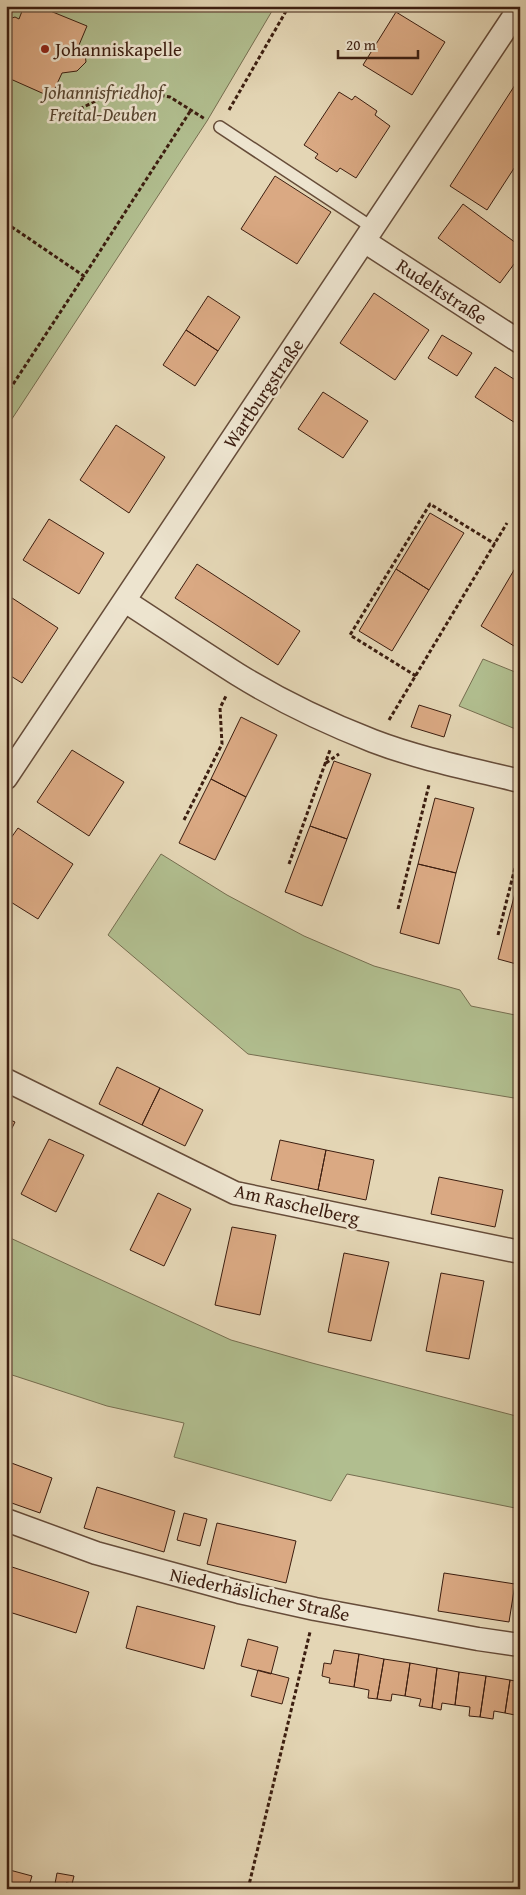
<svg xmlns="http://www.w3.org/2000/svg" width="526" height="1895" viewBox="0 0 526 1895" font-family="'Gentium Book Plus',serif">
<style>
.green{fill:#b1be8f;stroke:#766e50}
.building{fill:#daa983;stroke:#3c1e10}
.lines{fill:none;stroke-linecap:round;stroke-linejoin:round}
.service-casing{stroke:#664c39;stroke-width:14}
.minor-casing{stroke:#664c39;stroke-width:25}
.path{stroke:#3c1e10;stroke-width:3;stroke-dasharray:4 2.5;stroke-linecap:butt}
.service{stroke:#ede4cf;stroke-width:11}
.minor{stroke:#ede4cf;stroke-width:22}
.poi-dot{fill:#8f2418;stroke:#ede4cf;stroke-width:2}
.labels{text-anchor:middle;stroke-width:5;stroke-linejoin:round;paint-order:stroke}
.poi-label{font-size:19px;fill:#3c1e10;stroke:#ede4cf;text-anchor:start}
.park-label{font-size:19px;font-style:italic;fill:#594630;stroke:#ede4cf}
.street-label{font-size:19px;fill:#3c1e10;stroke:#ede4cf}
</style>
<rect width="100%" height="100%" fill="#e4d6b5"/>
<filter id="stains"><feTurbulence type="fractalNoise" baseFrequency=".004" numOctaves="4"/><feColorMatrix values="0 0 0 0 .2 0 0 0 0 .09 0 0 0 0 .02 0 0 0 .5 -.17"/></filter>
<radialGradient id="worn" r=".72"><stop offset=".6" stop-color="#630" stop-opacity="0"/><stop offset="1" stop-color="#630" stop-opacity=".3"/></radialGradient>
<path class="green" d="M6 6H275L207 121 6 428Z
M483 659 520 674V727L518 730 459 706Z
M161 854 227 895 304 936 374 966 460 990 471 1006 520 1016V1099L248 1054 108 935Z
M6 1236 231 1340 312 1363 520 1417V1509L347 1474 331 1501 174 1457 184 1423 107 1406 6 1373Z"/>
<path class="building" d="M24 6H38L87 26 79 45 85 53 86 62 77 71 62 73 51 97 6 77V52L9 45 6 41V20L15 17 19 19Z
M396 12 445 42 412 95 363 65Z
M515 85 520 88V159L487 210 450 186Z
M339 92 352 100 355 96 377 111 375 115 390 126 356 178 340 168 337 172 315 158 318 154 304 145Z
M275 176 331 212 297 264 241 229Z
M463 204 520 246V256L500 283 438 238Z
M374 293 429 330 395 380 340 343Z
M208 296 240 317 218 351 186 330Z
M186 330 218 351 195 386 163 365Z
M442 335 472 353 457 376 428 358Z
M495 367 520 383V426L475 397Z
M323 392 368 421 343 458 298 429Z
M116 425 165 457 129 513 80 480Z
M430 513 464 533 429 590 396 569Z
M49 519 104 553 79 594 23 560Z
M197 564 300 631 278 665 175 598Z
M517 565 520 566V636L514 646 481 626Z
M396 569 429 590 392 651 359 631Z
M6 594 58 628 22 683 6 673Z
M419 705 451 715 444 737 411 727Z
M241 717 277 735 246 797 211 779Z
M72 750 124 782 89 836 37 802Z
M334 761 371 774 347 839 310 826Z
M211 779 246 797 215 860 179 843Z
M435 798 474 808 456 873 418 864Z
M310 826 347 839 322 906 285 892Z
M18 828 73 864 38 919 6 899V845Z
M418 864 456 873 439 944 400 933Z
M516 889 520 890V965L498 959Z
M117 1067 160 1088 142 1125 99 1104Z
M160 1088 203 1110 185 1146 142 1125Z
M6 1118 15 1122 6 1140Z
M49 1139 84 1155 56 1212 21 1194Z
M280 1140 326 1150 318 1190 271 1180Z
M326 1150 374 1160 366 1200 318 1190Z
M439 1177 503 1190 495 1227 431 1214Z
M158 1193 191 1209 164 1266 130 1250Z
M232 1227 276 1235 260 1315 215 1305Z
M344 1253 389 1262 371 1341 328 1332Z
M441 1273 484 1281 469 1359 426 1351Z
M6 1461 52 1478 40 1513 6 1501Z
M97 1487 175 1511 164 1552 84 1528Z
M184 1513 207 1519 200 1546 177 1540Z
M217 1523 296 1541 286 1583 207 1564Z
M12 1567 89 1592 76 1633 6 1611V1583Z
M444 1573 515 1584 509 1622 438 1611Z
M137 1606 215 1626 204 1669 126 1648Z
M248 1639 278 1647 271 1674 241 1666Z
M334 1650 359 1654 354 1687 329 1683 330 1678 322 1676 324 1663 331 1664Z
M359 1654 384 1659 377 1699 368 1698 369 1690 354 1687Z
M384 1659 410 1663 405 1696 392 1694 391 1701 377 1699Z
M410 1663 437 1668 432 1708 419 1706 421 1699 405 1696Z
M437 1668 459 1672 455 1705 442 1703 441 1710 432 1708Z
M258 1670 289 1678 282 1704 251 1696Z
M459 1672 486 1676 480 1717 469 1716 470 1707 455 1705Z
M486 1676 510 1680 505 1713 494 1711 493 1719 480 1717Z
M510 1680 520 1682V1716L505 1713Z
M6 1869 32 1876 28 1889H6Z
M57 1873 74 1876 72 1884 66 1883 65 1889H54Z
M66 1883 95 1888V1889H65Z"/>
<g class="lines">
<g class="service-casing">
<path id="service" d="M220 127 373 228"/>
</g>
<g class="minor-casing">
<path id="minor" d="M364 241 520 342
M125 601C162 625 199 650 237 674 279 700 327 723 373 741 420 759 471 769 520 781
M6 778 520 7
M6 1080 235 1193 520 1252
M6 1520 96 1553 239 1592 315 1609 478 1639 520 1645"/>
</g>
<path class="path" d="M80 109 109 94 140 92 170 97 205 119
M229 110 289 6
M6 117 9 113
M6 223 84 276 191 110
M6 395 84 276
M416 676 350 635 430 504 495 544
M389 720 507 523
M326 763 339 754
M184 820 222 744 220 708 226 696
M289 864 330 750
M398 909 429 785
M498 935 520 848
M248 1889 310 1632"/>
<use href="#service" class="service"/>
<use href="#minor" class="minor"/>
</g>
<circle class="poi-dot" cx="45" cy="49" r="5"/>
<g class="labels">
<g class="poi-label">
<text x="55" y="56">Johanniskapelle</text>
</g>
<g class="park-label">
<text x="103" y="99">Johannisfriedhof<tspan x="103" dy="22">Freital-Deuben</tspan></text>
</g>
<g class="street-label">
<text transform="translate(442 291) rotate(33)" y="7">Rudeltstraße</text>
<text transform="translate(263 393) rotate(-56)" y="7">Wartburgstraße</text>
<text transform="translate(297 1204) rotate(13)" y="7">Am Raschelberg</text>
<text transform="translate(260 1594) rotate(13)" y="7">Niederhäslicher Straße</text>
</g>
</g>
<rect width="526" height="1895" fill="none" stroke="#e4d6b5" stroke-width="25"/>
<rect x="8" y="8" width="511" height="1880" fill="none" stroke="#3c1e10" stroke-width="2.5"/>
<rect x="12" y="12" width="501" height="1870" fill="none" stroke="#3c1e10"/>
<path d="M338 50v8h80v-8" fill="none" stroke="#3c1e10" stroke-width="2.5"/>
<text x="346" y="50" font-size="15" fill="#3c1e10" stroke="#ede4cf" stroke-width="4" paint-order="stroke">20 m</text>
<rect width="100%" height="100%" filter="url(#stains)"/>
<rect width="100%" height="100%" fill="url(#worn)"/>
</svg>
